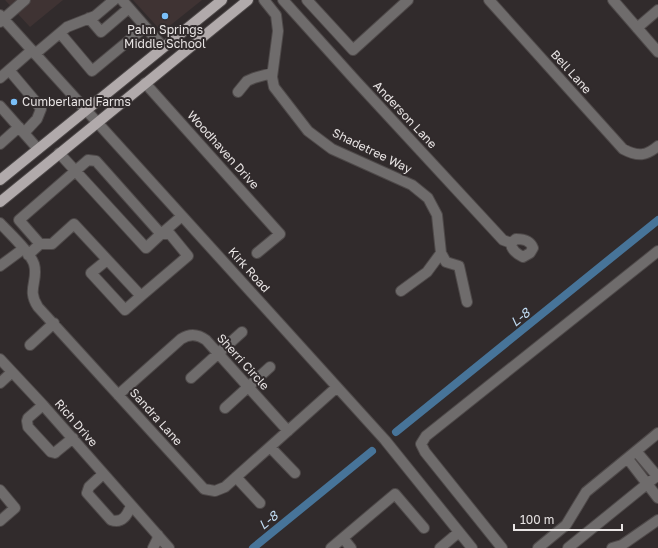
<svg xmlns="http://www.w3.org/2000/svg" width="658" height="548" viewBox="0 0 658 548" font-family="'Golos Text',sans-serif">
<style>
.built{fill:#3f3333}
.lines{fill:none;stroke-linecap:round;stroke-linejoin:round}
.canal{stroke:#477499;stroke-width:8}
.minor-casing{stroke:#4e4949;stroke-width:12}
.major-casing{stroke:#4e4949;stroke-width:12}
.minor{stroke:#6f6c6c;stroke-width:10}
.major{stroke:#b1aaab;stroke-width:10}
.poi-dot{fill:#7abff8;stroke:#312b2c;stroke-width:1.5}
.labels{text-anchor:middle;stroke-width:4;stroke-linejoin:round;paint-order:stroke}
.poi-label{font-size:12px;fill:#e8e4e4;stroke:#312b2c}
.street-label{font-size:12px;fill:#e8e4e4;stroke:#312b2c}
.water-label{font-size:13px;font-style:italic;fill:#c1dcf3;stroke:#312b2c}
</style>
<rect width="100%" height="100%" fill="#312b2c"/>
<path class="built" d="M5 0H63L30 27Z
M133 0H202L162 32Z"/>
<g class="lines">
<path class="canal" d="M396 432 658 220
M253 548 372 451"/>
<g class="minor-casing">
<path id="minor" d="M122 0 163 47
M264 0 276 15 278 31 272 77 274 87 308 131 332 149 412 185 428 198 437 215 441 253 446 262 459 266 467 302
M283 0 356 81 503 240 511 243
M307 0 353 50 408 0
M489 0 623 149C638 157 646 156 658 146
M613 0 658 52
M0 15 385 440 472 548
M89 18 101 32 129 8
M0 22 25 0
M637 28 658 10
M60 33 92 71 145 27
M35 54 67 27 95 16 114 0
M9 70 36 102 41 109 37 119 24 133
M0 78 32 50
M145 83 280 234 257 253
M238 92 247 81 254 78 272 73
M0 106 38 149
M0 144 19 127
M0 223C9 233 30 252 34 264 39 281 26 289 38 307L204 489 215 491 225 487 337 387
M161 234 182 216
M516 239C523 239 530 240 533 248L530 253 523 257C517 254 511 250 511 243Z
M40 244H52L74 224 141 296 188 256 170 234H161
M28 255 40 244 19 220 88 160 96 161 161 234 146 248 59 153
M107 260 91 273 125 310 141 296
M0 266 23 249
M401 291 427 272 441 253
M30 345 54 323
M0 359 43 405 169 548
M191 378 242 332
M0 383 12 372
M118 395 181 339C190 333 198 334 206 340L288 431
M43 405 28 418 27 421 28 427 51 452 55 453 57 451 73 438
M225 408 270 367
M270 447 295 473
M636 451 658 477
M628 459 658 498
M103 474 89 487 87 493 111 520C123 524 128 514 131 505
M236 477 260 503
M0 490 15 508 0 521
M343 538 351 548
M153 548 157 540 158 535
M331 548 395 494 424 528
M440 548 459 532
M502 548 425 452 421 444 426 436 658 251
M538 548 566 525 586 492 658 433
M568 548 658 475
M612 548 622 545 658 520"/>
</g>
<g class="major-casing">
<path id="major" d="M0 180 222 0
M0 202 248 0"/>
</g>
<use href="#minor" class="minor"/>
<use href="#major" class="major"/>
</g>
<g class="poi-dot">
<circle cx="165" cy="16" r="4"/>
<circle cx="14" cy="102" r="4"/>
</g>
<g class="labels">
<g class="poi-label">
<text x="165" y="34">Palm Springs<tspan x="165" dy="14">Middle School</tspan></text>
<text x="22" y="106" text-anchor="start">Cumberland Farms</text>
</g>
<g class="street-label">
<text transform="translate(571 72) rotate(48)" y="4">Bell Lane</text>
<text transform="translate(405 115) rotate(47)" y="4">Anderson Lane</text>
<text transform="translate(223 150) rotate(48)" y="4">Woodhaven Drive</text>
<text transform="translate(372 151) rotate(26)" y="4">Shadetree Way</text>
<text transform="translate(249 270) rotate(48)" y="4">Kirk Road</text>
<text transform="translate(243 362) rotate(48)" y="4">Sherri Circle</text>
<text transform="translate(156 417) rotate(48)" y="4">Sandra Lane</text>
<text transform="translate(76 423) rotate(49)" y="4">Rich Drive</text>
</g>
<g class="water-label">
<text transform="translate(520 317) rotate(-39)" y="5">L-8</text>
<text transform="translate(268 520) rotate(-39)" y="5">L-8</text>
</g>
</g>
<path d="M514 524v6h108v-6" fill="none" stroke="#e8e4e4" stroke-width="2"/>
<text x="520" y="524" font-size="12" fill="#e8e4e4" stroke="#312b2c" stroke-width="3" paint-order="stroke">100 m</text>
</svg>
